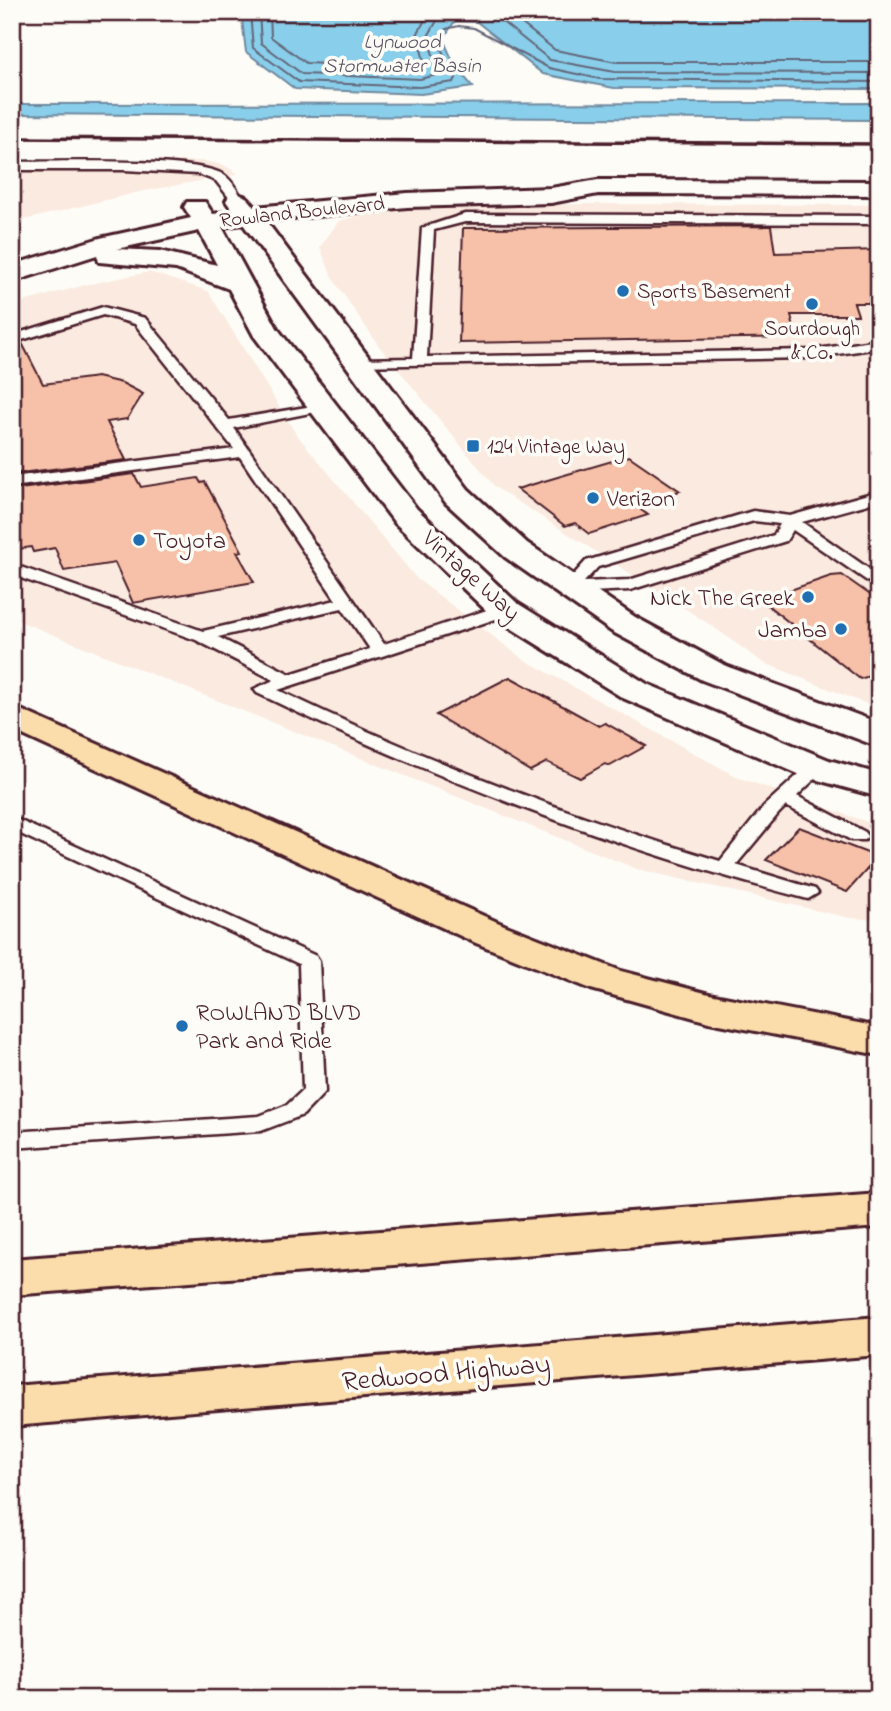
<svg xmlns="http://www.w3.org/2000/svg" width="891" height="1711" viewBox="0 0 891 1711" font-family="'Indie Flower',sans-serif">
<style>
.built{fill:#fbeadf}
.water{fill:#89cfeb;stroke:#70899e;stroke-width:2}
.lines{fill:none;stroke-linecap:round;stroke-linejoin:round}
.shore{stroke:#636578;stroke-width:2}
.building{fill:#f6c1a8;stroke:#4a1f2b;stroke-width:2}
.lane-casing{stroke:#4a1f2b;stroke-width:5}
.secondary-casing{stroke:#4a1f2b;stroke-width:6}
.highway-casing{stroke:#4a1f2b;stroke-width:6}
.lane{fill:#fdfcf7;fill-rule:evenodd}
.secondary{fill:#fdfcf7;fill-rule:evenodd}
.highway{fill:#fbddab;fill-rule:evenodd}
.rail{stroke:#4a1f2b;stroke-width:3.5}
.poi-dot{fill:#1f6fb2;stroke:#fdfcf7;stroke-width:2.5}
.labels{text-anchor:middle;stroke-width:7;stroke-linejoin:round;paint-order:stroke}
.far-water-label{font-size:21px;font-style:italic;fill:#5d5465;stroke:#fdfcf7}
.far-street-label{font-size:21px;fill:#4a1f2b;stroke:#fdfcf7}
.far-poi-label{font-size:21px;fill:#4a1f2b;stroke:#fdfcf7;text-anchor:start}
.poi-label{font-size:24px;fill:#4a1f2b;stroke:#fdfcf7;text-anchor:start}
.street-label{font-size:24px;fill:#4a1f2b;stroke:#fdfcf7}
.near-street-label{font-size:28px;fill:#4a1f2b;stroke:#fdfcf7}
</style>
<rect width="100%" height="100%" fill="#fdfcf7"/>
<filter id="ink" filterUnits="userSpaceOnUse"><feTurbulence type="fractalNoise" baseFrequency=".0143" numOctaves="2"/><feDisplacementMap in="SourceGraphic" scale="14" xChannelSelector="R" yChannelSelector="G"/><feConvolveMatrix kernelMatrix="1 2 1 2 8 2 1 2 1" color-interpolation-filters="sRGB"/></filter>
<g filter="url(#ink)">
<path class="built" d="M12 161H203L224 165 238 174 139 192 12 223Z
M583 204 879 205V709L762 662 712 626 495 487 379 346 333 279 320 247 339 221 380 210Z
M149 272 208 291 296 434 417 579 523 659 739 778 879 826V920L850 918 637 869 12 618V305L85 285Z"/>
<path class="water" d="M244 12H862L879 20V89L614 88 543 74 477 22 455 21 443 39 455 66 473 87 421 94 295 89 246 52 242 19Z
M879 103V120L12 114V104Z"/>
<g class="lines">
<path class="shore" d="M250 12 253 48 299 82 420 87 454 82 456 78 436 39 446 29 459 26 474 28 549 68 600 79 879 82
M259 12 261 43 302 74 420 79 440 74 427 38 442 12
M270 12 271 37 306 63 419 68 425 64 417 35 429 12
M490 12 550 60 615 72 879 73
M507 12 555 50 616 62H879"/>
</g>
<path class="building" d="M771 226 775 253 879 250V303H854L858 315H791L796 337 459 343 463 228Z
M22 343 43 384 97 377 122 383 143 394 127 419 107 422 126 460 12 474V345Z
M629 456 680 491 634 505 648 515 589 534 575 523 565 526 517 489Z
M134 474 141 487 198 478 201 483 205 482 242 551 237 552 254 582 133 603 115 563 64 571 55 548 33 552 31 547 12 550V490Z
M842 575 879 601V673L860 679 761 600 831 576Z
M510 677 599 726 605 723 646 746 610 766 605 764 580 778 547 762 530 771 436 715Z
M799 827 878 857 847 892 766 860Z"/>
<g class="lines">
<g class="lane-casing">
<path id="lane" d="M12 162C52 162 196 157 224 175 232 180 239 193 244 201L234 204 216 181 198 174 124 170H12Z
M465 214 879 216V224L465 222 434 230 427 357 810 350 879 340V348L810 358 353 366 351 363 358 359 413 358 422 228Z
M103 307 145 318 229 420 330 403V409L234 428 384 644 499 606H511L513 610 511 614 278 690C420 758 569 816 720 861L765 805 810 764H822L825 768 822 772 797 796 865 832 868 836 865 840H851L786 806 779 813 736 865 815 889 818 893 808 899C621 851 430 777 257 693L254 689 274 680 196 640 12 575V564L203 631 336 600 240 457 12 487V477L234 449 135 324 103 315 12 343V335ZM342 608 370 649 290 674 218 637Z
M879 491V501L802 522 879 576V589L793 530 786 541 630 590 570 593 562 588 586 561 753 511 790 516ZM754 521 780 524 774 535 629 580 584 582 598 567Z
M12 817 316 956 319 961 325 1092 303 1115 261 1131 12 1148V1132L259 1116 287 1105 303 1090 299 964 12 830Z"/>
</g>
<g class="secondary-casing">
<path id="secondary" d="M598 180 879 181V195L598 194 551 203 407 207 266 221 468 489 527 543 635 617 726 666 879 723V747L702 680 611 631 505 557 446 503 243 224 222 227 277 328 417 509 517 603 647 684 829 760 879 774V797L803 776 623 698 493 617 395 523 254 336 229 289 176 269 99 262 97 255 12 282V265L100 238 191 218 184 207 187 202H205L213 214 233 211 226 201 229 196C243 192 247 197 255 207L407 193 551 188ZM199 231 217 265 160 251 117 249Z"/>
</g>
<g class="highway-casing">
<path id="highway" d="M12 706 504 925 621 971 709 994 879 1027V1055L709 1022 591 989 476 943 12 730Z
M879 1193V1227L12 1295V1259Z
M879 1317V1355L12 1426V1386Z"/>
</g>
<use href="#lane" class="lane"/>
<use href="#secondary" class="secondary"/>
<use href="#highway" class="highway"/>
<path class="rail" d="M12 138 879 144"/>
</g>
</g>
<g class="poi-dot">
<circle cx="623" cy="291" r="7"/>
<circle cx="812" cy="304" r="7"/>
<rect x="466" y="439" width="14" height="14" rx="3.5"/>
<circle cx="593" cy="498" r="7"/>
<circle cx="139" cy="540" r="7"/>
<circle cx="808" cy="597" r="7"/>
<circle cx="841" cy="629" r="7"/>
<circle cx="182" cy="1026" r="7"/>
</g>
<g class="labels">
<g class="far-water-label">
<text x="402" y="48">Lynwood<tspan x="402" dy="24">Stormwater Basin</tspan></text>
</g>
<g class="far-street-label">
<text transform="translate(302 211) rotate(-6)" y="7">Rowland Boulevard</text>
</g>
<g class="far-poi-label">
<text x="637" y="298">Sports Basement</text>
<text x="812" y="335" text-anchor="middle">Sourdough<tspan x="812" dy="24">&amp; Co.</tspan></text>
<text x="487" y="453">124 Vintage Way</text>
</g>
<g class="poi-label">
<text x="607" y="506">Verizon</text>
<text x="153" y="548">Toyota</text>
<text x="794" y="605" text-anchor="end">Nick The Greek</text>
<text x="827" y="637" text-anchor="end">Jamba</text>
<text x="196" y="1020">ROWLAND BLVD<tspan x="196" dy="28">Park and Ride</tspan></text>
</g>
<g class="street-label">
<text transform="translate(472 575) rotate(42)" y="8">Vintage Way</text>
</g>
<g class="near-street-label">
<text transform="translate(446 1371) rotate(-5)" y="10">Redwood Highway</text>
</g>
</g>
<rect width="891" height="1711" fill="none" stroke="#fdfcf7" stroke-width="42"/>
<rect x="21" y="21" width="849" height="1669" fill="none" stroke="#4a1f2b" stroke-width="2.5" filter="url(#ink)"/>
</svg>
